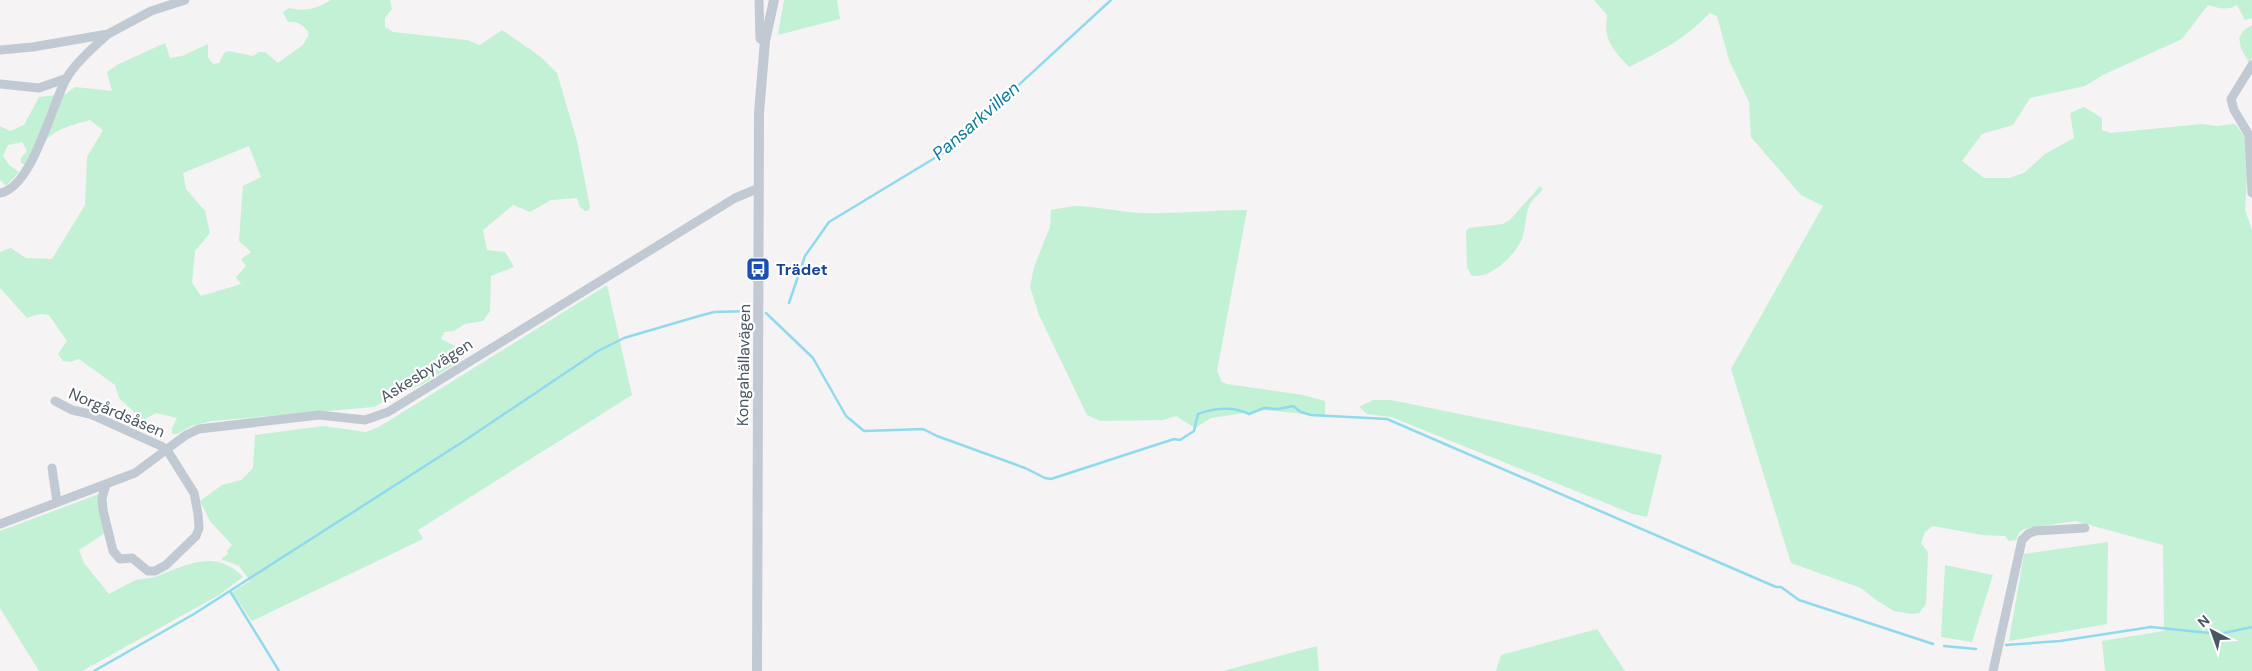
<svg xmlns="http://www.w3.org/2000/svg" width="2252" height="671" viewBox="0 0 2252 671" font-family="'DM Sans',sans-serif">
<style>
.green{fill:#c3f1d5;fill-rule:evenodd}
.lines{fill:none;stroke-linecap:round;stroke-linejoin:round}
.stream{stroke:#90daee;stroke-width:2.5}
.minor{stroke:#c1cad2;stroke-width:9}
.tertiary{stroke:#c1cad2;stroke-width:10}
.labels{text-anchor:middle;stroke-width:4.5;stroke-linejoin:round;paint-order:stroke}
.transit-label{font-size:16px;font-weight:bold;fill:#164399;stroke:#fff;text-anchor:start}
.street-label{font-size:16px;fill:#4a5661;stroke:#fff}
.water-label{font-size:18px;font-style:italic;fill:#0c7c9b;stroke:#fff}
</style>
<rect width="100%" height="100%" fill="#f5f3f3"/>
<path class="green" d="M331 0H390L392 9 385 18V27L393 32 467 40 480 45 502 30 541 57 557 73 577 141 590 207 589 210 585 211 580 207 577 198 551 200 530 212 513 205 483 230 487 250 505 252 514 267 491 276 490 311 483 321 465 324 454 331 444 332 441 339 455 346 462 360 421 385 401 392 374 407 212 421 191 426 177 434H172V428L177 418 156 413 143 420 119 398 115 385 79 359 70 362 63 361 58 354 67 341 49 315 39 314 27 318 0 288V252L11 248 26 258 52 259 85 205 87 157 103 130 90 120C55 129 45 135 26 165L21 163V158L27 151 22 142 8 145 3 156 9 165 19 172 6 186 0 180V126L10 131 24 125 39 97 66 94 75 87 112 91 107 72 117 65 165 43 170 58 182 56 208 44V57L213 64 219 63 224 53 228 51 253 56 259 52H265L278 63 303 45 309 34C304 25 298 21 288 22L283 12 289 8C307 12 315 9 331 0ZM249 146 261 177 243 186 239 241 251 252 241 259 246 266 236 277 241 284 201 296 192 283 195 251 210 233 205 211 186 189 183 173Z
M784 0H837L840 19 778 35Z
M1594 0H2252V18L2245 20 2237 5C2227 11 2219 8 2208 5L2182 39 2103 75 2085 86 2030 98 2013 125 1982 134 1962 161 1984 178H2009L2024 173 2045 154 2074 138 2070 113 2084 107 2102 118V130L2110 133 2202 124 2216 126 2235 124 2249 142 2245 210 2252 230V671H2105L2102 641 2164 631 2163 545 2075 521 2024 529 2019 533 2016 540 2009 541 2005 536 1982 535 1933 526 1925 532 1921 543 1928 552 1926 604 1919 613 1912 614 1894 611 1876 600 1861 588 1791 563 1731 369 1823 206 1801 195 1751 137 1749 102 1729 60 1717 16 1710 13C1683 40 1663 50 1629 67 1613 49 1603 40 1607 15Z
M2252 25V58L2249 63 2241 48 2239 38 2244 30Z
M1540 186 1543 189C1539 194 1533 199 1530 204 1525 215 1526 228 1522 239 1516 254 1488 282 1471 275L1467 267 1466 231 1469 228 1503 224 1510 220Z
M1073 206C1096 206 1119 212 1142 213 1177 214 1212 210 1247 210L1217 371 1222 382 1227 384 1303 395 1325 401V416L1265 410 1211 418 1195 428 1176 416 1163 420 1101 421 1087 415 1039 315 1030 287 1034 267 1050 227 1051 210Z
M607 285 632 395 418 530 423 539 252 621 232 592 250 581 239 566 221 559 228 554 227 551 232 545 210 521 200 501 222 485 241 480 253 468 255 435 323 426 366 432 379 427Z
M1373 400H1391L1662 455 1647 517 1633 514 1391 417 1367 414 1359 407Z
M99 494 107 532 79 550 84 563 109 594C117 590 127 584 136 580 142 578 149 579 155 577 187 565 215 548 243 577L219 595 82 671H39L0 608V531Z
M2108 542 2107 624 2009 641 2024 554Z
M1945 565 1993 575 1972 642 1941 637Z
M1597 629 1625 671H1496L1501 655Z
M1317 646 1319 671H1223Z"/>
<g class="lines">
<path class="stream" d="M789 303 805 256 829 222 948 150 1111 0
M766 313 813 358 846 416 864 431 923 429 937 436 1025 468 1045 478 1051 479 1174 439 1180 440 1194 431 1198 414C1215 408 1232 406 1249 414L1264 408 1278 409 1293 406 1301 412 1311 415 1387 419 1776 587H1781L1799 600 1933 644
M230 591 279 671
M2006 645 2060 641 2151 627 2219 634 2252 627
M1944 646 1976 649
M94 671 194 614 464 441 598 351 624 338 699 316 714 312 751 311"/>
<path class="minor" d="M759 0 760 39 765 41
M0 50 33 47 108 34 151 11 185 0
M2252 65 2231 99 2234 110 2249 135 2252 193
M0 84 39 88 67 78
M0 193C32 188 52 105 66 79 76 62 94 47 108 34
M55 401 72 410 90 414 161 446 167 450 189 485 194 493 198 514 199 528 196 536 166 565 155 571H148L132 558 120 559 113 551 103 510 102 498 106 485
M52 468 57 502
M0 524 135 473 186 435 199 429 319 415 365 420 388 412 735 198 759 188
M1993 671 2022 540 2028 534 2035 531 2085 528"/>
<path class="tertiary" d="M757 671 759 113 765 41 774 0"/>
</g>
<defs>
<g id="bus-square" transform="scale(1.25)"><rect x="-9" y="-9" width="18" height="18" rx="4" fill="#1a4fb4" stroke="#fff"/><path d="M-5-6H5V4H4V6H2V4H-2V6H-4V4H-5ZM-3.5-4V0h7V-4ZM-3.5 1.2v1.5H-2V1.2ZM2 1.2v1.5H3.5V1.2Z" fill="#fff"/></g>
</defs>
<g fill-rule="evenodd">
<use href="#bus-square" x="758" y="269"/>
</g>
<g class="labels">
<g class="transit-label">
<text x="776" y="275">Trädet</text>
</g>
<g class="street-label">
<text transform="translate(743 365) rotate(-89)" y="6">Kongahällavägen</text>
<text transform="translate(426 370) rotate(-32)" y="6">Askesbyvägen</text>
<text transform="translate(117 412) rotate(23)" y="6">Norgårdsåsen</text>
</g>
<g class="water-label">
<text transform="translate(976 121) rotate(-41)" y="6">Pansarkvillen</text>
</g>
</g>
<g transform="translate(2212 631) rotate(319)" stroke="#ffffff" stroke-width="4" paint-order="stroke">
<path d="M0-4L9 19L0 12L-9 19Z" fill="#4a5661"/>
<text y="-8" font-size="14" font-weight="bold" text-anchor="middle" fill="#4a5661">N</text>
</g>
</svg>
